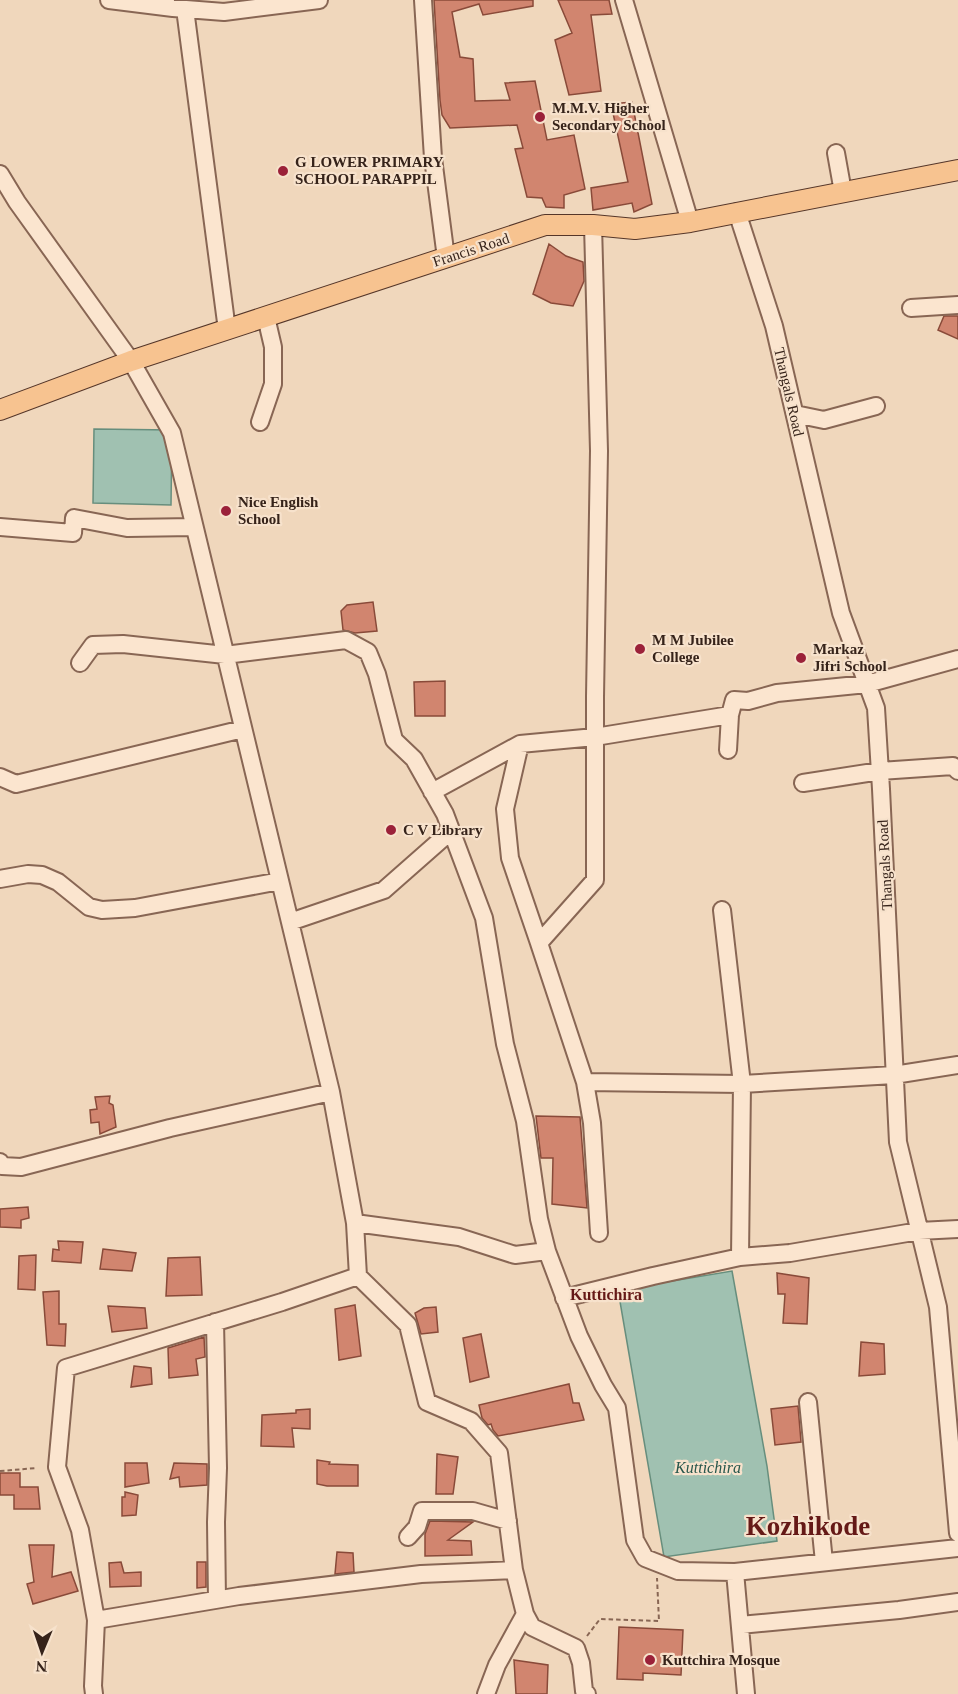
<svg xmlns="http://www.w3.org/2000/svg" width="958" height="1694" viewBox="0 0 958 1694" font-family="Georgia,serif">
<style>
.water{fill:#a0c1b1;stroke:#678e7d;stroke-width:1.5}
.building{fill:#d1856f;stroke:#894a39;stroke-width:1.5}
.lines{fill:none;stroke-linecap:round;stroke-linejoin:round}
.minor-casing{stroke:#886654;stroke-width:20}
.major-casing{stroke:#553629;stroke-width:22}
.path{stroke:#886654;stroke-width:2;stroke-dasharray:4.5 3;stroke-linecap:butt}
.minor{stroke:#fbe5cf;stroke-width:16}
.major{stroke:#f7c390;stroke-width:20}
.poi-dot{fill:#9b2139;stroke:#f7e2cc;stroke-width:2}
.labels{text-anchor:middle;stroke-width:4.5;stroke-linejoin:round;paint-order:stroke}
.poi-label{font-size:15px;font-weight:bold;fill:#36231a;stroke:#f7e2cc;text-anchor:start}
.street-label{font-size:15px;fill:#36231a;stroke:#f7e2cc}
.neighbourhood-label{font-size:16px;font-weight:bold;fill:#651917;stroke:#f7e2cc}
.water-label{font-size:16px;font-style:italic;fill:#28574c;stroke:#f7e2cc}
.town-label{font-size:27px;font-weight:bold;fill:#651917;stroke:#f7e2cc}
</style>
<rect width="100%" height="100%" fill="#f0d7bc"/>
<path class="water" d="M94 429 172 430 171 505 93 503Z
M732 1271 767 1466 777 1541 664 1557 618 1290Z"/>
<path class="building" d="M434 0H533V6L483 15 479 4 452 12 460 57 473 59 475 101 510 100 505 83 535 81 547 140 574 135 585 189 564 195V208L546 207 542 198 527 197 515 149 523 148 517 125 450 128 442 115 440 100Z
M558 0H609L612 14 591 15 601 91 569 95 555 40 572 33Z
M632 102 652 204 634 212 632 203 593 210 591 188 628 182 611 104Z
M549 244 566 256 583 262 584 281 573 306 551 303 533 294Z
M944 316H958V339L938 330Z
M373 602 377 631 355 633 343 630 341 611 347 605Z
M445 681V716H415L414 682Z
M110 1096 109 1103 113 1105 116 1127 100 1134 99 1122 91 1123 90 1110 97 1109 95 1097Z
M536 1116 580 1117 587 1208 552 1204 553 1158H541Z
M28 1207 29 1218 21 1220V1228L0 1227V1209Z
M58 1241 83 1242 81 1263 52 1261 53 1249 59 1250Z
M103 1249 136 1253 132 1271 100 1269Z
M36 1255 35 1290 18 1289 19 1256Z
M200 1257 202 1295 166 1296 168 1258Z
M777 1273 809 1278 807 1324 783 1323 785 1294H778Z
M59 1291V1324H66L65 1346 47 1345 43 1292Z
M355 1305 361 1356 339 1360 335 1309Z
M108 1306 145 1308 147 1328 112 1332Z
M436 1307 438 1332 421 1334 415 1313 424 1308Z
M481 1334 489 1377 470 1382 463 1338Z
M204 1337 205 1357 196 1359 198 1375 169 1378 168 1348Z
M861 1342 884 1344 885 1374 859 1376Z
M134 1366 151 1368 152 1384 131 1387Z
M569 1384 573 1403H579L584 1420 498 1436 493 1430 491 1424 488 1425 482 1418 479 1405Z
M798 1406 801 1442 775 1445 771 1409Z
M310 1409V1429L292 1428 294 1447 261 1446 262 1415 296 1413V1410Z
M437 1454 458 1457 453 1494H436Z
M317 1460 330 1462 329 1464 358 1465V1486H327L317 1484Z
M125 1463H147L149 1483 125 1487Z
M174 1463 207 1464V1485L180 1487 179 1477 170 1479Z
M0 1473H20V1487H38L40 1509H14V1495H0Z
M125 1492 138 1495 136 1515 122 1516V1497H125Z
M430 1521 473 1522 448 1540 471 1541 472 1555 425 1556V1534Z
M29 1545H54L52 1577 71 1572 78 1591 33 1604 27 1584 34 1582Z
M337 1552 353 1553 354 1572 335 1574Z
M121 1562 124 1573 141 1572V1586L110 1587 109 1563Z
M197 1562H206V1587L197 1588Z
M619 1627 683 1630 681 1675 643 1673V1680L617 1679Z
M514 1660 548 1665 547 1694H516Z"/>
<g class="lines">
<g class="minor-casing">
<path id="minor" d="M109 0 173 8 224 12 319 0
M423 0 433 158 446 258
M624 0 690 222
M185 9 227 330
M836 153 843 192
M0 174 17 202 131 361 172 433 331 1092 355 1223 358 1276 408 1325 427 1402 471 1421 499 1453 514 1570 525 1614 532 1627 576 1648 581 1663 584 1691 587 1694
M737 212 774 326 841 613 876 708 881 789 898 1142 938 1307 958 1533
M593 225 599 451 595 697V880L539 943 585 1082 742 1084 740 1257
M911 308 958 305
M795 414 824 420 876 406
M260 422 273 384V347L266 317
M0 527 73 533 74 518 127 528 194 527
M80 663 93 645 123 644 225 655 346 640 368 652 377 674 394 740 414 759 445 814 484 918 505 1044 525 1121 539 1219 547 1251 579 1336 603 1385 617 1408 635 1540 645 1558 678 1571 735 1572
M520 744 505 809 510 858 539 943
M728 750 730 715 734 700 748 701 777 693 867 684 958 659
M0 777 16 784 243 729
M803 783 880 771 953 766 958 771
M432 792 520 744 595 737 730 715
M0 879 28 874 42 875 58 882 89 907 102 910 135 908 280 881
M722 910 742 1084 894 1075 958 1065
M290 922 384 890 451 831
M585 1082 592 1123 599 1233
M0 1162 2 1166 21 1167 170 1128 331 1092
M355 1223 459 1237 515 1255 547 1251
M564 1298 653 1276 740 1257 790 1253 919 1231 958 1229
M215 1322 218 1468 216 1522 217 1600
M808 1402 824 1562
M408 1537 417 1527 422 1511H473L508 1521
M96 1620 239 1596 421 1574 514 1570
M740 1625 899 1610 958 1602
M94 1694 93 1686 96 1620 80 1530 57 1467 66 1368 282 1302 358 1276
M486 1694 497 1665 525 1614
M746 1694 735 1572 958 1548"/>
</g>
<g class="major-casing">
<path id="major" d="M0 410 131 361 545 225H593L635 229 690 222 958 170"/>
</g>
<path class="path" d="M0 1471 37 1468
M587 1636 600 1619 659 1621 657 1578"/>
<use href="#minor" class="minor"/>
<use href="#major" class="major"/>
</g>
<g class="poi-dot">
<circle cx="540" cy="117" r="6"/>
<circle cx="283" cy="171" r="6"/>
<circle cx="226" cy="511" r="6"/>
<circle cx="640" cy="649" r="6"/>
<circle cx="801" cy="658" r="6"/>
<circle cx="391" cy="830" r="6"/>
<circle cx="650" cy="1660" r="6"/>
</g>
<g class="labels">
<g class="poi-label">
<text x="552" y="113">M.M.V. Higher<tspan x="552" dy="17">Secondary School</tspan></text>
<text x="295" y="167">G LOWER PRIMARY<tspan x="295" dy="17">SCHOOL PARAPPIL</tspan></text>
<text x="238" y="507">Nice English<tspan x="238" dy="17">School</tspan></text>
<text x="652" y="645">M M Jubilee<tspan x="652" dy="17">College</tspan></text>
<text x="813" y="654">Markaz<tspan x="813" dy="17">Jifri School</tspan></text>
<text x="403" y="835">C V Library</text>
<text x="662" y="1665">Kuttchira Mosque</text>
</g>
<g class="street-label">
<text transform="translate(471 250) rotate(-18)" y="5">Francis Road</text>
<text transform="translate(789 392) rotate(77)" y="5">Thangals Road</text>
<text transform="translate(885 865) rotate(-93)" y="5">Thangals Road</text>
</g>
<g class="neighbourhood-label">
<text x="606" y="1300">Kuttichira</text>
</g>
<g class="water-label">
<text x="708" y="1473">Kuttichira</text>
</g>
<g class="town-label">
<text x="808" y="1535">Kozhikode</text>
</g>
</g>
<g transform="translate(42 1652) rotate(182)" stroke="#f7e2cc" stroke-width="4.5" paint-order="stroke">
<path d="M0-4.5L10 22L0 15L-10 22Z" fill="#36231a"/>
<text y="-9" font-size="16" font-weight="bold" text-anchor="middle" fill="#36231a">N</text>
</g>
</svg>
